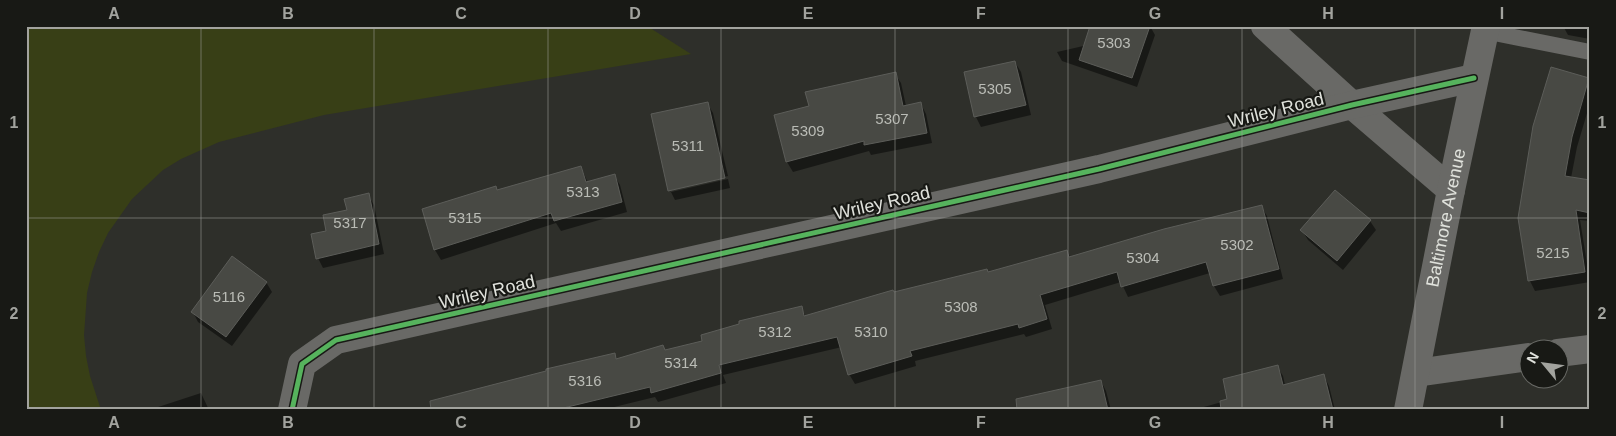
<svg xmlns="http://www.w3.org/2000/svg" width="1616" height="436" viewBox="0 0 1616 436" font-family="Helvetica,sans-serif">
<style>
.green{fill:#383f16}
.shadow{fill:#0007}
.building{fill:#484944;stroke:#5c5d59}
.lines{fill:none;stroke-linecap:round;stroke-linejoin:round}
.service{stroke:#696966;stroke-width:16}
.minor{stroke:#696966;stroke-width:28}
.cycleway-casing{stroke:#181915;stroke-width:8}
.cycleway{stroke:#56b35d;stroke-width:5}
.grid{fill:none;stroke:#a2a39e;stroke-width:1;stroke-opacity:0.55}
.labels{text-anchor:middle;stroke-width:4.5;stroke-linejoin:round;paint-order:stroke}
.number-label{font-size:15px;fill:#babcb6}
.street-label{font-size:18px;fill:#e0e2dc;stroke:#181915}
.neatline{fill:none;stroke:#a2a39e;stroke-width:2}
.grid-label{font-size:16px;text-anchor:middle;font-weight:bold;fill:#a2a39e}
</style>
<rect width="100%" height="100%" fill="#2e2f2a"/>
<path class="green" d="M26 26H647L691 54 324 115 219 142 181 159 163 170 132 199 108 233 99 252 92 272 87 293 84 335 86 356 90 376 101 410H26Z"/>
<path class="shadow" d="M1092 26H1150L1155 35 1137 87 1062 61 1057 52 1092 44Z
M1563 26H1590V39L1568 35Z
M1015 62 1021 72 1031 115 981 127 976 117Z
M895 74 901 83 906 106 921 104 926 114 932 143 871 155 869 151 793 172 787 162 811 107Z
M1588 79 1590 82V103L1577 147 1571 178 1590 182V221L1580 220 1590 282 1535 291 1530 281 1519 218Z
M707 103 713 113 728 176 671 189V192L728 179 730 188 675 200 670 190Z
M581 167 588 183 614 175 620 185 627 212 561 231 556 223 441 260 435 250 423 210 498 192Z
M368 195 374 205 384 254 323 268 318 258 328 232Z
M1261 206 1267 216 1283 279 1220 296 1214 286 1210 273 1128 297 1121 282 1045 305 1052 329 1026 337 1024 334 915 361 916 366 855 384 849 374 842 347 723 375 726 383 658 402 655 397 602 410H460L614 355 617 360 665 352 704 342 801 308 806 317 893 294 989 274 1067 251 1071 258Z
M1370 221 1376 230 1343 270 1308 240 1302 230Z
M266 282 272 292 232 346 198 322 193 312Z
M1277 366 1283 376 1285 385 1324 376 1329 386 1335 410H1193L1229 400Z
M1101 381 1106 391 1111 410H1048Z
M201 393 209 410H149Z"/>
<path class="building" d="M1090 26H1150L1132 78 1079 60Z
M1015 61 1026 105 974 117 964 72Z
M1551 67 1589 78 1572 137 1565 176 1590 180V213L1576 210 1585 272 1528 281 1518 218 1533 126Z
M896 72 903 106 921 102 927 133 864 145V141L786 162 774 115 809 106 805 92Z
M708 102 725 178 668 191 651 114Z
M581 166 586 182 615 174 622 202 554 221 551 213 434 250 422 209 496 186 497 190Z
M1335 190 1371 220 1337 261 1300 230Z
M369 193 379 244 316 259 311 234 326 231 323 215 347 210 344 199Z
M1262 205 1279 269 1213 286 1206 262 1121 287 1117 272 1040 295 1047 319 1019 328 1018 324 910 351 912 356 848 375 837 337 719 365 721 373 651 393 650 387 555 410H431L430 401 546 371V369L615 353 616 359 663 345 665 350 702 341 701 335 739 324V321L802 306 804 316 893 290 894 292 987 269 988 272 1067 250 1069 257 1164 229Z
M232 256 267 282 226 337 191 312Z
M1278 365 1283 385 1324 374 1333 410H1221L1220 401 1227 399 1223 379Z
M1101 380 1108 410H1017L1016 399Z"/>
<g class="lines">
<path class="service" d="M1484 31 1590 52"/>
<g class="minor">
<path d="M1265 26 1352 105 1451 190"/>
<path d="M1558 353 1590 349"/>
<path d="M1416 373 1528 357"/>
<path d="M292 410 302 364 336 340 1099 169 1352 105 1474 78"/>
<path id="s1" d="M1408 410 1451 190 1486 26"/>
</g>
<g class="cycleway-casing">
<path id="cycleway" d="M292 410 302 364 336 340 1099 169 1352 105 1474 78"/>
</g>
<use href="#cycleway" class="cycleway"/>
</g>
<path class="grid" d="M201 26V410M374 26V410M548 26V410M721 26V410M895 26V410M1068 26V410M1242 26V410M1415 26V410M26 218H1590"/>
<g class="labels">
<g class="number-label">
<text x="1114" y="48">5303</text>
<text x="995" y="94">5305</text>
<text x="892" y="124">5307</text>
<text x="808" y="136">5309</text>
<text x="688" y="151">5311</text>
<text x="583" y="197">5313</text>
<text x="465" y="223">5315</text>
<text x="350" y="228">5317</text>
<text x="1237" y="250">5302</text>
<text x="1553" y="258">5215</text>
<text x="1143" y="263">5304</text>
<text x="229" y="302">5116</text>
<text x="961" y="312">5308</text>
<text x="775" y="337">5312</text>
<text x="871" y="337">5310</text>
<text x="681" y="368">5314</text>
<text x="585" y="386">5316</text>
</g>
<g class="street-label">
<text transform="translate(1276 110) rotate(-14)" y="6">Wriley Road</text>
<text transform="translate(882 203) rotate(-13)" y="6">Wriley Road</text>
<text dy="6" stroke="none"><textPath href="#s1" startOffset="196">Baltimore Avenue</textPath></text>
<text transform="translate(487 292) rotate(-13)" y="6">Wriley Road</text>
</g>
</g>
<rect width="1616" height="436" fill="none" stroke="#181915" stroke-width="55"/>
<g transform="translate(1544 364) rotate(299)"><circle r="24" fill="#181915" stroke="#686965"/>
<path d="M0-4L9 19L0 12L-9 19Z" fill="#a2a39e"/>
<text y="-8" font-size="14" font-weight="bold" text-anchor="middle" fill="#e0e2dc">N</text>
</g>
<rect x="28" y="28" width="1560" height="380" class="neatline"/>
<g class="grid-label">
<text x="114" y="19">A</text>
<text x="288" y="19">B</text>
<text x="461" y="19">C</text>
<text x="635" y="19">D</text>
<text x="808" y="19">E</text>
<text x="981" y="19">F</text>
<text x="1155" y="19">G</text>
<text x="1328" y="19">H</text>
<text x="1502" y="19">I</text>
<text x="14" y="128">1</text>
<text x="1602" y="128">1</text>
<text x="14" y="319">2</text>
<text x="1602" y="319">2</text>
<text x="114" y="428">A</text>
<text x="288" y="428">B</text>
<text x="461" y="428">C</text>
<text x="635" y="428">D</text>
<text x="808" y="428">E</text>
<text x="981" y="428">F</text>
<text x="1155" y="428">G</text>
<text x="1328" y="428">H</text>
<text x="1502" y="428">I</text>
</g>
</svg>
